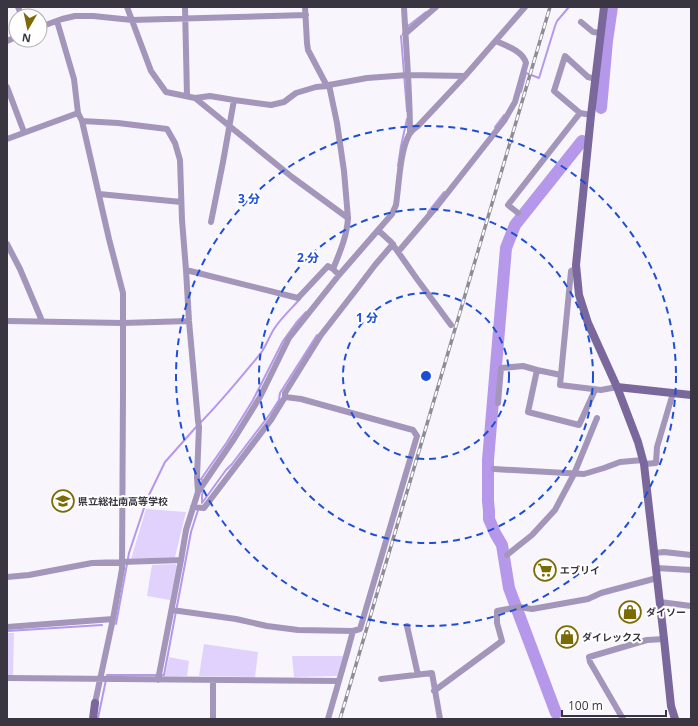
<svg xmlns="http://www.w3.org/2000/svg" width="698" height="726" viewBox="0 0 698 726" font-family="'Open Sans','Noto Sans JP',sans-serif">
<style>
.green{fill:#e0d2fd}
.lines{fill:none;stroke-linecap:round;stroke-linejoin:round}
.stream{stroke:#b698ea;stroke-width:2}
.river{stroke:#b698ea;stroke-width:12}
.street{stroke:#a396ba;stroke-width:6}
.secondary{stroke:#7a679b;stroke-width:8}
.rail-casing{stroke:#8f8c96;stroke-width:3.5}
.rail{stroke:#fff;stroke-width:2;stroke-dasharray:6;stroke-linecap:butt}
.ring{fill:none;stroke:#1d4ed8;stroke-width:2;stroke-dasharray:7 5}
.labels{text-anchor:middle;stroke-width:4;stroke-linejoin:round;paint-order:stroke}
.poi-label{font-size:10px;font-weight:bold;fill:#393541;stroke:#fff;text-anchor:start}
.centre{fill:#1d4ed8;stroke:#fff;stroke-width:2}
.ring-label{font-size:12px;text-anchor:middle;font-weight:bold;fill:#1d4ed8;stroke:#fff;stroke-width:4;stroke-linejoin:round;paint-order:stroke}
</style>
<rect width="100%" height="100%" fill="#f8f6fc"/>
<path class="green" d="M146 509 186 512 175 557 131 559Z
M175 564 177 566 170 600 147 596 152 565Z
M7 633H14L13 676H7Z
M204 644 258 652 255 677 199 676Z
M292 656H343L337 676 294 677Z
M169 657 189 661 187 676H165Z"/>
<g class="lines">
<path class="stream" d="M408 26 426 12
M401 36 407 111
M521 92 526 73 539 78 555 26 557 21 569 7
M495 127 504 115
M398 166 401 146 407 119
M428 212 444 192
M200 423C222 401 241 377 261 353 266 346 269 337 274 329 281 318 291 309 300 299
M202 480 201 479 227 442 253 400 283 341 296 323 306 312
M202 502V495L203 492
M202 503 226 470 232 464 270 414 279 400 280 393 317 335
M116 624 129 553 145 505 149 495 165 462 197 426
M7 631 102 625
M98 718 107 675H164L191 532 198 510"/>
<path class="river" d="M601 108 607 41 612 7
M556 713 509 588 502 545 495 533 489 519V511L488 501V460L506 248 515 225 582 141"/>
<path class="street" d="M18 7 22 16
M127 7 151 71 166 92 195 98 292 177 348 218
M185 7 187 96
M305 7 307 43 308 50 327 86 329 85 337 123 344 171 348 218C347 236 340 252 333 269L339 275
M404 7C406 49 410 91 410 133
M57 21 74 79 78 113 82 121 109 239 123 293V323L189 321
M581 22 593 32 601 33
M40 27 62 19 75 16H93L132 20 306 15
M405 34 436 7
M7 41 16 37
M329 85 367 78 408 75 465 76
M7 87 24 132
M195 98 210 96 234 100
M580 113 554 91 565 56 588 77 596 79
M82 121 118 123 167 129 175 143 180 160 182 220 186 270 189 321 198 421 199 427 197 477 198 492
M7 139 78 113
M99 194 181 202
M518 213 508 205 580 113 591 115
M211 222 223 162 234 100 271 105 284 102 296 93 316 87 327 86
M378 230 391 242 417 279 451 325
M7 244 20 269 42 321
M398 252 438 205 504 121 515 102 526 63C523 51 507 46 496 41
M577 268 571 271 560 385 601 390 617 387
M186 270 298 298 328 266 333 269
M7 321 123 323V390L122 569 113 619 95 703
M561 375 537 370 528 412 579 425 595 390
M285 397V393L321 335 356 290 375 265 393 244
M498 403 501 368 523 366 537 370
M644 464 656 463 657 447 673 393
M494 469 584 474 604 468 620 462 643 460
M193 507 204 508 271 420 285 397 301 399 413 430 417 436 360 629 353 631
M655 553 664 552 691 555
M507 555 532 535 555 510 574 474 597 418
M656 568 691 570
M7 577 29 575 92 563 181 560
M660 602 691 606
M172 610 236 619 267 626 298 630 353 631 347 653 328 719
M407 626 418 675
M7 627 113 619
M7 678 339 681
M381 679 432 673 440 719
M158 680 181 560 186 530 198 492 234 439 260 397 289 338 339 275 392 214 396 205C399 185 400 151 409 135 411 131 415 128 418 126L465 76 525 7
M213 680V719
M434 691 502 641 497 623V611L519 607 532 609 588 599 601 593 657 578
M623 719 590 662 589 657 647 640 664 639"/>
<path class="secondary" d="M604 7 591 115 576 265 579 295 588 323 617 387 638 442 644 464 664 639 671 706 675 719
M617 387 691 395
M93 719 95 703"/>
<g class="rail-casing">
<path id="rail" d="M340 719 550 7"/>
</g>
<use href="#rail" class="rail"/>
</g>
<g class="ring">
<circle cx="426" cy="376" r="83"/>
<circle cx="426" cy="376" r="167"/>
<circle cx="426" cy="376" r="250"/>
</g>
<defs>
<g id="school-ring" transform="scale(1.15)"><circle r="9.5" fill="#fff" stroke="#7c6b04" stroke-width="1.5"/><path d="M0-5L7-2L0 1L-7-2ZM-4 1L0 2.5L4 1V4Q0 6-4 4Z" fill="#7c6b04"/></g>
<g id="supermarket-ring" transform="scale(1.15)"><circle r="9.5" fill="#fff" stroke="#7c6b04" stroke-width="1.5"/><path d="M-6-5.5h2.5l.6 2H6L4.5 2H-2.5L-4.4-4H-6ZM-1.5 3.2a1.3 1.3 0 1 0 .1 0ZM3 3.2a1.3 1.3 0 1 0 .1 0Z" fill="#7c6b04"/></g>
<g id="shop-ring" transform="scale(1.15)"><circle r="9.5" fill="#fff" stroke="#7c6b04" stroke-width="1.5"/><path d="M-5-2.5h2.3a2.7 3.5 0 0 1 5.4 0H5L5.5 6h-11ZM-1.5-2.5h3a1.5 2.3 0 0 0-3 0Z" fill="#7c6b04"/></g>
</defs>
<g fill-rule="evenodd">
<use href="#school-ring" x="63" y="501"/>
<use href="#supermarket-ring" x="545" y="570"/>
<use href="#shop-ring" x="630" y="612"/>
<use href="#shop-ring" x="567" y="637"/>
</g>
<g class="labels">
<g class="poi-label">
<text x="78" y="505">県立総社南高等学校</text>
<text x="560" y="574">エブリイ</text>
<text x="646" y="616">ダイソー</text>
<text x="582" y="641">ダイレックス</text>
</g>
</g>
<circle cx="426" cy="376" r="6" class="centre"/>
<g class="ring-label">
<text x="249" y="203">3 分</text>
<text x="308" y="262">2 分</text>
<text x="367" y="322">1 分</text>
</g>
<rect width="698" height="726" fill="none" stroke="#393541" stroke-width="16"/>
<g transform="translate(28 28) rotate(189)"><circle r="19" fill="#ffffff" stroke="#b0aeb3"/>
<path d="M0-3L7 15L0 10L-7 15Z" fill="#7c6b04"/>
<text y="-6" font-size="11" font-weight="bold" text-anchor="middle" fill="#393541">N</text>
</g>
<path d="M562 710v6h104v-6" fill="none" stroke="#393541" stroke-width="2"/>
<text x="568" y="710" font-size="12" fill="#393541" stroke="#ffffff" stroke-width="3" paint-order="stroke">100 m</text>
</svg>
